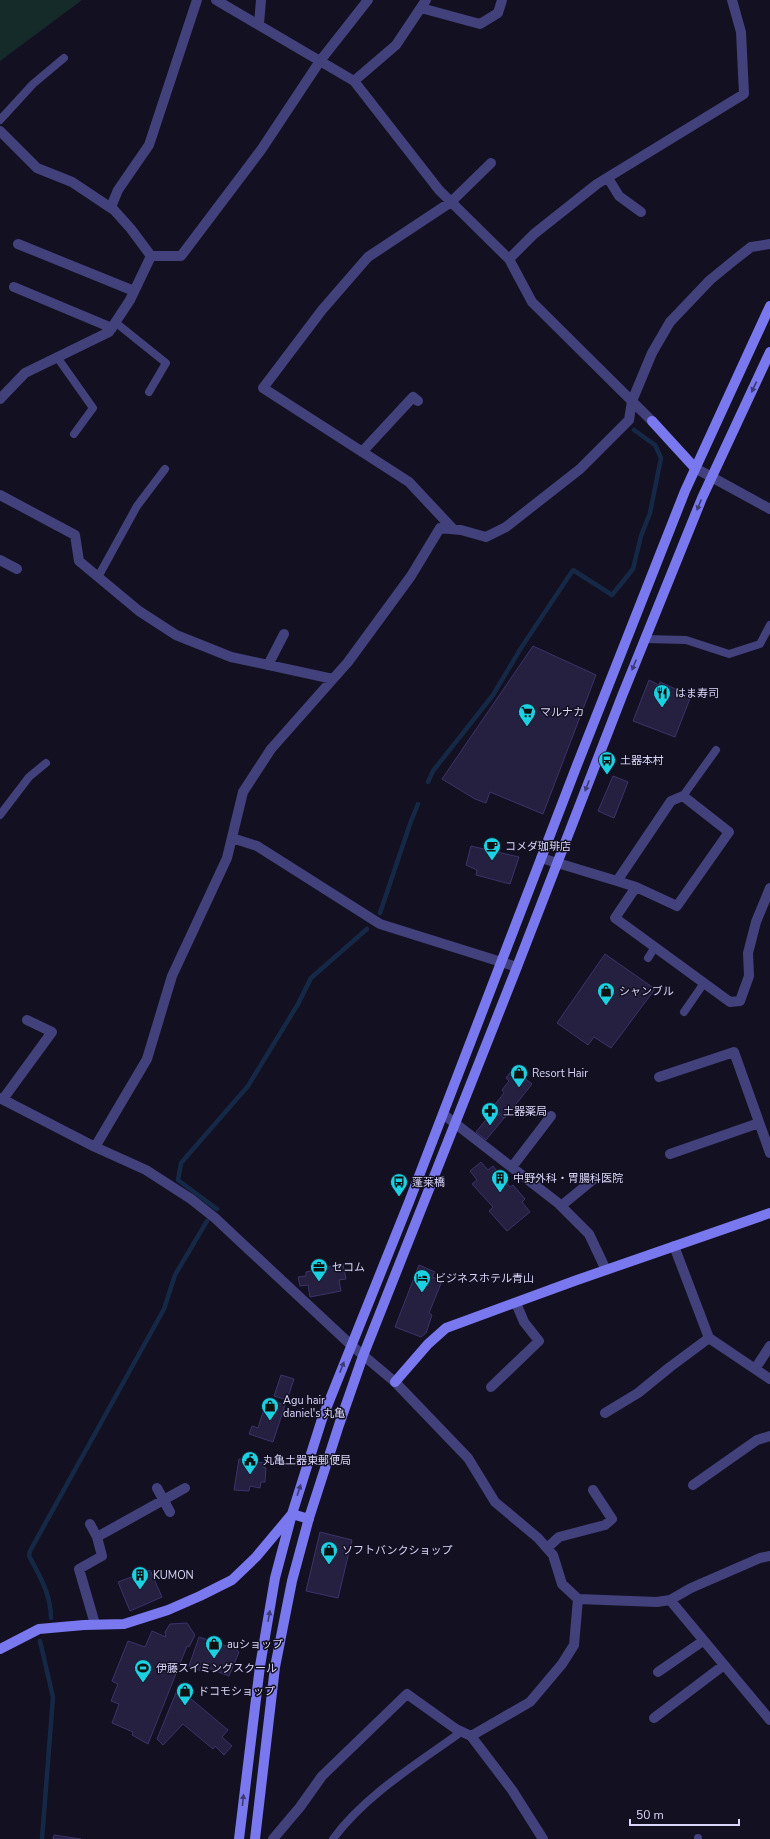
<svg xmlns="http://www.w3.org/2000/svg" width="770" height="1839" viewBox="0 0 770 1839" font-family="'Nunito Sans','Noto Sans JP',sans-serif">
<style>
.green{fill:#142b2a}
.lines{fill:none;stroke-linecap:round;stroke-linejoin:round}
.stream{stroke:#152946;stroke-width:4.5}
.building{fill:#251f40;stroke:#3d336a}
.lane{stroke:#42417b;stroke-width:8}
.street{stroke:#42417b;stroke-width:10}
.secondary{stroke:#7978ef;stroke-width:10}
.oneway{fill:#3c3a74}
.labels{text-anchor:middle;stroke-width:3;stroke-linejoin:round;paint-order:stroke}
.poi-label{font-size:11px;fill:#d9d6fa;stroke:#131022;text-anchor:start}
</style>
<rect width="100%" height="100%" fill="#131022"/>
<path class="green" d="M0 0H82L0 61Z"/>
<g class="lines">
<path class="stream" d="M428 782 433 771 493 695 521 648 573 570 612 595 633 569 641 536 650 513 661 458 655 445 634 430
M380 913 411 821 418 804
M217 1209 178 1180 181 1163 248 1086 298 1004 311 978 367 929
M51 1618C51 1595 40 1576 29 1556L30 1551 164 1309 175 1275 207 1221
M40 1641 53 1697 42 1839"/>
</g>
<path class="building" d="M533 646 596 675 543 814 490 792 486 803 475 799 442 779Z
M649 680 659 685 660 682 691 696 675 737 633 721Z
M613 776 628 782 614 818 598 811Z
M471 846 519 857 510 884 476 875 477 870 466 865Z
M605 954 655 989 611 1048 594 1037 588 1045 557 1023Z
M513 1069 532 1084 505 1118 493 1107 504 1093 502 1090 509 1081 506 1078Z
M494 1110 504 1118 486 1140 476 1132Z
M481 1162 488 1170 493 1166 510 1187 513 1185 525 1199 522 1202 530 1212 507 1231 489 1211 493 1207 472 1184 477 1180 470 1171Z
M343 1264 346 1279 339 1280 341 1291 310 1297 308 1285 300 1286 298 1277 306 1276V1272Z
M419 1265 435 1272 432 1277 442 1281 429 1313 432 1315 426 1333 421 1337 395 1327Z
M281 1375 294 1379 287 1400 274 1396Z
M267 1399 285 1405 273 1442 249 1434 252 1426 258 1428Z
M239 1459 264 1463 263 1467 266 1468 265 1482H261L260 1488 250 1486 249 1491 234 1490Z
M320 1532 352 1540 338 1598 306 1591Z
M150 1570 162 1597 130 1611 118 1582Z
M187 1623 195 1635 189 1647 187 1646 148 1744 132 1735 133 1732 112 1723 119 1704 111 1701 118 1684 112 1681 128 1641 145 1647 152 1631 166 1637 165 1632 170 1624Z
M199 1637 236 1649 239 1652 229 1676 203 1666 201 1671 189 1666Z
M178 1688 228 1730 222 1737 232 1746 224 1755 215 1746 213 1749 183 1724 163 1745 157 1739Z
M54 1835 81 1839H53Z"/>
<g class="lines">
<path class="lane" d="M0 120 33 84 64 58
M115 322 166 363 149 392
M57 357 93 408 74 434
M98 577 137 506 165 469
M645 639 686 640 729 654 760 644 770 625
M683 796 716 750
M0 815 29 777 46 763
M648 958 655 947
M684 1012 704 983
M698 1838V1839
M333 1839C365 1795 417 1764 461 1732"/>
<path class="street" d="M216 0 354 81 439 190 509 259 532 302 652 421
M421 8 480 24 498 13 502 0
M259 24 261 0
M354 81 396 45 426 0
M0 131 37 168 72 182 114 210 131 229 151 256
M608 178 619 196 641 212
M111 207 118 190 149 145 197 0
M18 244 134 291
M151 256H181L261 150 320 61 368 0
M509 259 534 234 597 184 744 94 741 32 732 0
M14 287 112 328
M0 399 25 373 109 332 130 300 151 256
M362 452 413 397 418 401
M695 468 770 509
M0 495 75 535 79 561 139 611 176 635 231 657 333 679
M453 529 409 482 263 388 322 310 368 257 451 202 491 163
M0 560 17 569
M268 665 284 634
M232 838 257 846 380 924 517 967
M541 858 617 881 671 801 683 796 729 832 677 906 636 887 615 918 730 1002 740 1001 749 976 748 953 756 922 770 888
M617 881 636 887
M659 1077 734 1052 770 1153
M0 1098 95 1147 146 1170 191 1199 215 1218 351 1345 395 1382 468 1458 495 1502 538 1538 553 1555 562 1584 578 1599 657 1602 670 1600 691 1588 760 1558 770 1556
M3 1099 52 1032 27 1020
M443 1114 558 1203 589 1234 606 1270
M95 1147 147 1059 172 976 227 858 243 792 271 749 348 662 411 576 440 528 461 530 486 537 506 527 580 469 629 420 632 401 652 353 670 322 710 280 732 262 751 247 770 244
M670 1154 759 1123
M512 1167 551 1116
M561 1206 595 1178
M674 1246 709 1338 770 1379
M755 1369 770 1346
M491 1387 539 1341 524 1322 516 1303
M605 1413 638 1393 670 1367 709 1338
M693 1485 757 1440 770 1436
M157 1488 170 1512
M90 1524 97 1537
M547 1548 559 1537 605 1525 612 1519 593 1490
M670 1600 770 1720
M95 1624 79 1569 102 1556 97 1537 185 1488
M658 1672 703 1641
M654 1718 724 1665
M273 1839 300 1807 322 1776 407 1694 456 1729 471 1736
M543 1839 512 1790 471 1736 530 1702 562 1664 574 1645 578 1599"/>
<path class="secondary" d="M652 421 695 468
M395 1382 428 1344 446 1328 577 1280 770 1213
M0 1649 39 1629 84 1625 124 1624 168 1610 200 1596 232 1580 256 1557 292 1514 309 1519
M239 1839 260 1666 275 1578 292 1514 322 1419 409 1202 577 765 685 491 770 306
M255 1839 275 1667 292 1581 309 1518 339 1425 363 1356 515 972 622 696 702 498 770 352"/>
</g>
<defs><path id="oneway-solid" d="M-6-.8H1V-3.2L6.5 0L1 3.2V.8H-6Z"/></defs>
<g class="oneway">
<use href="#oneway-solid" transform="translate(754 387) rotate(115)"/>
<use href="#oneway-solid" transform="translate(699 505) rotate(112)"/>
<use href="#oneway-solid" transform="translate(634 665) rotate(112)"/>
<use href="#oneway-solid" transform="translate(587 786) rotate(111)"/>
<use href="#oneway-solid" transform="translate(342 1367) rotate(-69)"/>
<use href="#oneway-solid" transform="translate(299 1490) rotate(-72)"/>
<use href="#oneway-solid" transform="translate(269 1616) rotate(-80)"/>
<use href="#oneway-solid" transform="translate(243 1800) rotate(-84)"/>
</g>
<defs>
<g id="restaurant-pin" transform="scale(0.9)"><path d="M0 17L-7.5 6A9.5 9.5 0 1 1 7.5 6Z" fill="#1bd1e1" stroke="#131022"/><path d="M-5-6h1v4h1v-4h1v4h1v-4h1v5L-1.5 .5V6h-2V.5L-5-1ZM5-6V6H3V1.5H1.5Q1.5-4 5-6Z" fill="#111"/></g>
<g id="supermarket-pin" transform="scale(0.9)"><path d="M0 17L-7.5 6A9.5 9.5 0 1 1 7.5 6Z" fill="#1bd1e1" stroke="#131022"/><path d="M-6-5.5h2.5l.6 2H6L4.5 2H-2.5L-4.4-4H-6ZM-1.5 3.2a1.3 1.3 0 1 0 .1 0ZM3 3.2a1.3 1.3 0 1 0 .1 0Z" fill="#111"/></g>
<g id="bus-pin" transform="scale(0.9)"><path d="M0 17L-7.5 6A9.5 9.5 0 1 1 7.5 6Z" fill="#1bd1e1" stroke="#131022"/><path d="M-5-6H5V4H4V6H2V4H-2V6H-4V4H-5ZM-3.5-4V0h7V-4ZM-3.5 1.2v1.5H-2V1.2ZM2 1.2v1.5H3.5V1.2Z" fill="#111"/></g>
<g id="cafe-pin" transform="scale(0.9)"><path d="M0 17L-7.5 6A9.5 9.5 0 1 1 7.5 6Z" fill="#1bd1e1" stroke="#131022"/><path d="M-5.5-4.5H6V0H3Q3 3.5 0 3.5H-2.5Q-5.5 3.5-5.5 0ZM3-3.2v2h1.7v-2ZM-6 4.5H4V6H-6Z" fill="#111"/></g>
<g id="shop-pin" transform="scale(0.9)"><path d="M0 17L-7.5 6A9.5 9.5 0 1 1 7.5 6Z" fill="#1bd1e1" stroke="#131022"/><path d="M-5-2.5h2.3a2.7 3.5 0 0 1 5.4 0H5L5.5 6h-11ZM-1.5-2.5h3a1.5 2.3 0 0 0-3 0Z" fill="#111"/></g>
<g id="pharmacy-pin" transform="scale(0.9)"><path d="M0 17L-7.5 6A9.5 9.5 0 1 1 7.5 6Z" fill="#1bd1e1" stroke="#131022"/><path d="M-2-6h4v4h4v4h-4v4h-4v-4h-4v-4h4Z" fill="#111"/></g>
<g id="building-pin" transform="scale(0.9)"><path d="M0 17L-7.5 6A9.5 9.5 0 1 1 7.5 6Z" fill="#1bd1e1" stroke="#131022"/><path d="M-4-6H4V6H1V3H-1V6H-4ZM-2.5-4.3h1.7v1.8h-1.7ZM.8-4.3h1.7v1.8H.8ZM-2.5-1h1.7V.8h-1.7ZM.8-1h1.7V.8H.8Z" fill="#111"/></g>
<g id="office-pin" transform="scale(0.9)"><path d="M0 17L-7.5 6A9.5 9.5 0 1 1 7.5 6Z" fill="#1bd1e1" stroke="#131022"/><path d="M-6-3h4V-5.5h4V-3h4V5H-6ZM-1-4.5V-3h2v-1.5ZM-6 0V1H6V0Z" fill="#111"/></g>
<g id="hotel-pin" transform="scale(0.9)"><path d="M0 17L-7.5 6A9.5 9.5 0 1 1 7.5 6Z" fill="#1bd1e1" stroke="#131022"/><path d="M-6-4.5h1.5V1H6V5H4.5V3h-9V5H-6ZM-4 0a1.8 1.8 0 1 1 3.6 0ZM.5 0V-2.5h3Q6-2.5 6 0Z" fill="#111"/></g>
<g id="civic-pin" transform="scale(0.9)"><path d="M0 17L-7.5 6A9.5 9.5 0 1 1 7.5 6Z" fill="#1bd1e1" stroke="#131022"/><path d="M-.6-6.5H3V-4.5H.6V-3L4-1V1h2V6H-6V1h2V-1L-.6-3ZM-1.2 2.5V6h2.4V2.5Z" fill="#111"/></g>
<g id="stadium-pin" transform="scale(0.9)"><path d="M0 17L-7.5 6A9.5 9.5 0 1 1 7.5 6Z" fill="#1bd1e1" stroke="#131022"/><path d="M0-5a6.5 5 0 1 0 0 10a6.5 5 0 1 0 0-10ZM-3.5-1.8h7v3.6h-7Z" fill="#111"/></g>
</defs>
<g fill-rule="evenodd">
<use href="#restaurant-pin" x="662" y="693"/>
<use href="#supermarket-pin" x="527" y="712"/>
<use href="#bus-pin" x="607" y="760"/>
<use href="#cafe-pin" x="492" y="846"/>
<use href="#shop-pin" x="606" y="991"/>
<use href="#shop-pin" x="519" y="1073"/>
<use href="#pharmacy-pin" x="490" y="1111"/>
<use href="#building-pin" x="500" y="1178"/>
<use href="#bus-pin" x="399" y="1182"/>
<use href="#office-pin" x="319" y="1267"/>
<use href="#hotel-pin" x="422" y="1278"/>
<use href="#shop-pin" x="270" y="1406"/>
<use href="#civic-pin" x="250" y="1460"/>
<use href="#shop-pin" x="329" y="1550"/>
<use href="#building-pin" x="140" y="1575"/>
<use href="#shop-pin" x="214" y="1644"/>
<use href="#stadium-pin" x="143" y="1668"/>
<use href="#shop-pin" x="185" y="1691"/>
</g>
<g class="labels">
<g class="poi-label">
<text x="675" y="697">はま寿司</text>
<text x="540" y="716">マルナカ</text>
<text x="620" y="764">土器本村</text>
<text x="505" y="850">コメダ珈琲店</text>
<text x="619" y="995">シャンブル</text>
<text x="532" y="1077">Resort Hair</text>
<text x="503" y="1115">土器薬局</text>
<text x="513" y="1182">中野外科・胃腸科医院</text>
<text x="412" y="1186">蓬莱橋</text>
<text x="332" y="1271">セコム</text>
<text x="435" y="1282">ビジネスホテル青山</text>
<text x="283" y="1404">Agu hair<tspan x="283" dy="13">daniel's 丸亀</tspan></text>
<text x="263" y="1464">丸亀土器東郵便局</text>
<text x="342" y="1554">ソフトバンクショップ</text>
<text x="153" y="1579">KUMON</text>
<text x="227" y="1648">auショップ</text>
<text x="156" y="1672">伊藤スイミングスクール</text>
<text x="198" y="1695">ドコモショップ</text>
</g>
</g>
<path d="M630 1819v6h109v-6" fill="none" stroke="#d9d6fa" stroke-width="2"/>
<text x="636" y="1819" font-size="12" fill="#d9d6fa" stroke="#131022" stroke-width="3" paint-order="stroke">50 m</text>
</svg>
